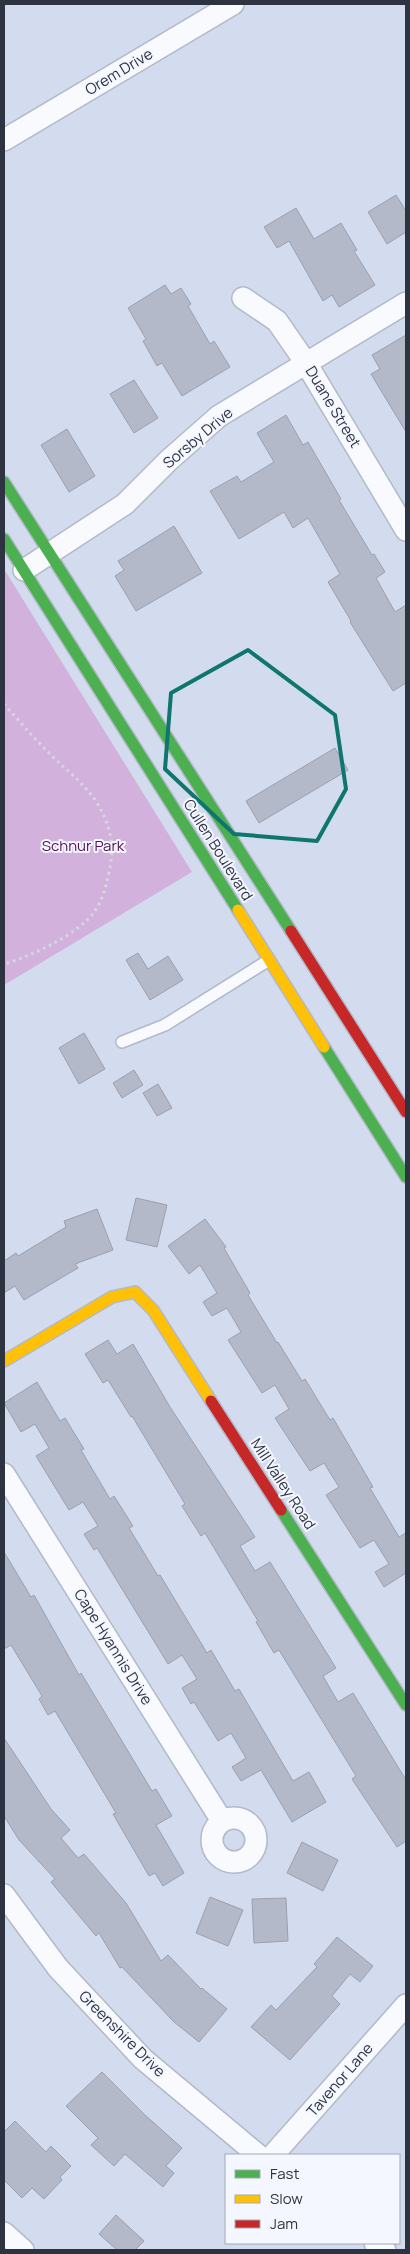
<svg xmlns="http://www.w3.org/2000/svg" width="410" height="2254" viewBox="0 0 410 2254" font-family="Manrope,sans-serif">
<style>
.green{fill:#d2b2dd}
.building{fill:#b4b9c9;stroke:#9aa0af}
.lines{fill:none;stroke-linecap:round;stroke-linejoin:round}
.lane-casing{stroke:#b2b9c9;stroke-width:14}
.street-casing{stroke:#b2b9c9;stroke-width:24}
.fast-casing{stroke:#b2b9c9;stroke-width:14}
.slow-casing{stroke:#b2b9c9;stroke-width:14}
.jam-casing{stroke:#b2b9c9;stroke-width:14}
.path{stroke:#d6d8df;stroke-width:3;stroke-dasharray:2.5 4;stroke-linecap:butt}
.lane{stroke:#f8fafd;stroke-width:11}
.street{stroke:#f8fafd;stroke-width:21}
.fast{stroke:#4caf50;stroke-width:11}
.slow{stroke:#ffc107;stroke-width:11}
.jam{stroke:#c62828;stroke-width:11}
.marked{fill:none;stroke:#0f766e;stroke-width:4;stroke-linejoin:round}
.labels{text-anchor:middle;stroke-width:4;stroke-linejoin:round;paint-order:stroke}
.street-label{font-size:15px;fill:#2d3341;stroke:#f4f7ff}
.park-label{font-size:15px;fill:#530e53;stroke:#f4f7ff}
</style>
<rect width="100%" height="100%" fill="#d3dbef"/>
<path class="green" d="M4 569 192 872 4 985Z"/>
<path class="building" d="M396 195 406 211V232L387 244 368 212Z
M296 208 314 239 341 223 357 250 354 251 375 285 339 307 332 295 323 301 289 241 277 248 264 227Z
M165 285 171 294 181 288 191 304 188 306 210 344 214 341 230 367 182 396 162 363 157 366 143 341 146 339 128 308Z
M406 335V432L371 374 380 369 372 355Z
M134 380 158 418 134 433 110 394Z
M286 415 303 445 308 442 341 499 339 500 372 555 374 554 385 572 376 578 395 612 406 605V683L393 691 350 622 351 621 328 582 340 574 308 518 293 528 284 512 239 539 210 491 237 476 241 482 274 462 257 433Z
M67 429 95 476 69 492 41 445Z
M174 526 202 573 136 611 115 576 124 570 118 561Z
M335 748 348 770 259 823 246 801Z
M138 953 148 969 168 956 183 980 150 1000 126 960Z
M84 1033 105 1069 79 1084 59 1048Z
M134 1070 143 1085 122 1098 113 1083Z
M158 1084 172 1108 157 1116 143 1093Z
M136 1198 167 1205 157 1247 126 1240Z
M97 1209 113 1250 75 1264 78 1268 24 1300 15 1286 4 1293V1261L16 1253 18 1256 66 1227 64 1221Z
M205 1219 226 1247 224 1248 250 1293 248 1295 277 1343 278 1342 302 1381 305 1379 330 1420 333 1418 373 1487 370 1488 399 1537 406 1533V1573L384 1587 375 1572 389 1564 374 1540 360 1548 326 1495 339 1487 324 1463 310 1471 275 1418 289 1409 275 1385 262 1393 228 1340 241 1332 227 1308 212 1316 203 1302 217 1293 200 1265 189 1274 168 1246Z
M108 1340 117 1354 133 1344 170 1407 255 1537 240 1546 255 1571 270 1562 336 1668 323 1676 338 1702 353 1693 406 1780V1841L397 1847 352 1779 356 1776 279 1650 274 1653 256 1622 258 1621 205 1533 201 1536 182 1506 185 1504 132 1416 131 1417 108 1380 103 1383 85 1354Z
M37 1382 60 1421 65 1418 84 1449 81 1450 110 1499 114 1496 133 1526 129 1528 158 1576 160 1575 207 1653 211 1650 235 1691 239 1689 293 1781 309 1772 326 1802 292 1822 261 1770 241 1781 232 1767 246 1758 231 1733 218 1741 194 1702 191 1704 182 1688 197 1679 182 1655 168 1664 97 1548 94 1550 84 1534 98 1526 83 1502 69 1510 36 1456 49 1448 35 1424 21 1432 4 1403Z
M4 1552 31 1597 34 1595 79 1675 81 1673 152 1791 156 1789 172 1816 156 1825 184 1873 163 1886 155 1873 149 1876 113 1814 116 1813 55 1711 48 1715 39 1699 42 1696 11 1645 4 1649Z
M4 1738 51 1809 70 1830 61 1838 78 1858 84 1854 126 1903 161 1961 168 1955 201 1989 202 1988 227 2009 199 2042 174 2022 122 1967 120 1968 99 1933 96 1936 51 1882 55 1879 19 1840 4 1816Z
M302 1842 338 1860 323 1891 287 1873Z
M210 1897 243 1910 228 1946 196 1933Z
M286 1898 288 1941 254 1943 252 1899Z
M337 1937 373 1966 360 1982 350 1974 332 1996 340 2004 290 2060 251 2027 271 2005 276 2010 317 1967 314 1964Z
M102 2072 145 2115 182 2148 166 2166 174 2173 163 2187 125 2154 114 2166 91 2145 98 2138 66 2106Z
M15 2121 46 2152 51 2146 71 2166 60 2177 62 2180 44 2199 32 2188 22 2198 4 2180V2132Z
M116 2215 144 2241 135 2250H117L99 2234Z"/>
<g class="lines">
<g class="lane-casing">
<path id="lane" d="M122 1042 165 1025 269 960"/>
</g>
<g class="street-casing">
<path id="street" d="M4 140 233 4
M243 298 277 321 306 363 406 530
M24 570 125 504 169 460 219 416 406 303
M4 1474 222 1821
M212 1840a22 22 0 1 1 44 0a22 22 0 1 1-44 0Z
M4 1895 58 1968 143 2059 258 2155
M273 2155 406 2005
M4 2233 23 2250
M375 2243 385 2250"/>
</g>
<g class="fast-casing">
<path id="fast" d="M4 482 291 931
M4 539 238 910
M324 1047 406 1177
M281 1510 406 1705"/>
</g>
<g class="slow-casing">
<path id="slow" d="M238 910 324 1047
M4 1361 112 1297 135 1292 153 1310 211 1401"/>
</g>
<g class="jam-casing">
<path id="jam" d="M291 931 406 1112
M211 1401 281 1510"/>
</g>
<path class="path" d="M4 704C19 721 34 738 50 754 67 771 84 783 97 803 111 826 115 846 109 872 106 886 103 899 95 911 79 934 30 957 4 964"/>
<use href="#lane" class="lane"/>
<use href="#street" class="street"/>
<use href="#fast" class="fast"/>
<use href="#slow" class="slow"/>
<use href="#jam" class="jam"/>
</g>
<path class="marked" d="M248 650 335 715 346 789 317 841 234 834 165 769 171 693Z"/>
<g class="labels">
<g class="street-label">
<text transform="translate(119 72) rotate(-31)" y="5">Orem Drive</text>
<text transform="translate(333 407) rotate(59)" y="5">Duane Street</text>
<text transform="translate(198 438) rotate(-40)" y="5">Sorsby Drive</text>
<text transform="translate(218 850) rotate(58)" y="5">Cullen Boulevard</text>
<text transform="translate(283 1484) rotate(57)" y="5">Mill Valley Road</text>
<text transform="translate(113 1647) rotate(58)" y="5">Cape Hyannis Drive</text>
<text transform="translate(122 2034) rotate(45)" y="5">Greenshire Drive</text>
<text transform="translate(340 2080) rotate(-49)" y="5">Tavenor Lane</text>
</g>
<g class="park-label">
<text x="83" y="851">Schnur Park</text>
</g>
</g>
<rect width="410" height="2254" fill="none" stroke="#2d3341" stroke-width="10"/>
<rect x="225" y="2154" width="175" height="90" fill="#f4f7ff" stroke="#a4a9b3"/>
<rect x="235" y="2170" width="25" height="8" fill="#4caf50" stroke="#a4a9b3"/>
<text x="270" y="2179" font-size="15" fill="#2d3341">Fast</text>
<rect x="235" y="2195" width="25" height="8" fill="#ffc107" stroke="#a4a9b3"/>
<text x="270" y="2204" font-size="15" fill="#2d3341">Slow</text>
<rect x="235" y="2220" width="25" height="8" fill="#c62828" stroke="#a4a9b3"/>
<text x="270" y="2229" font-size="15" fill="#2d3341">Jam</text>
</svg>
